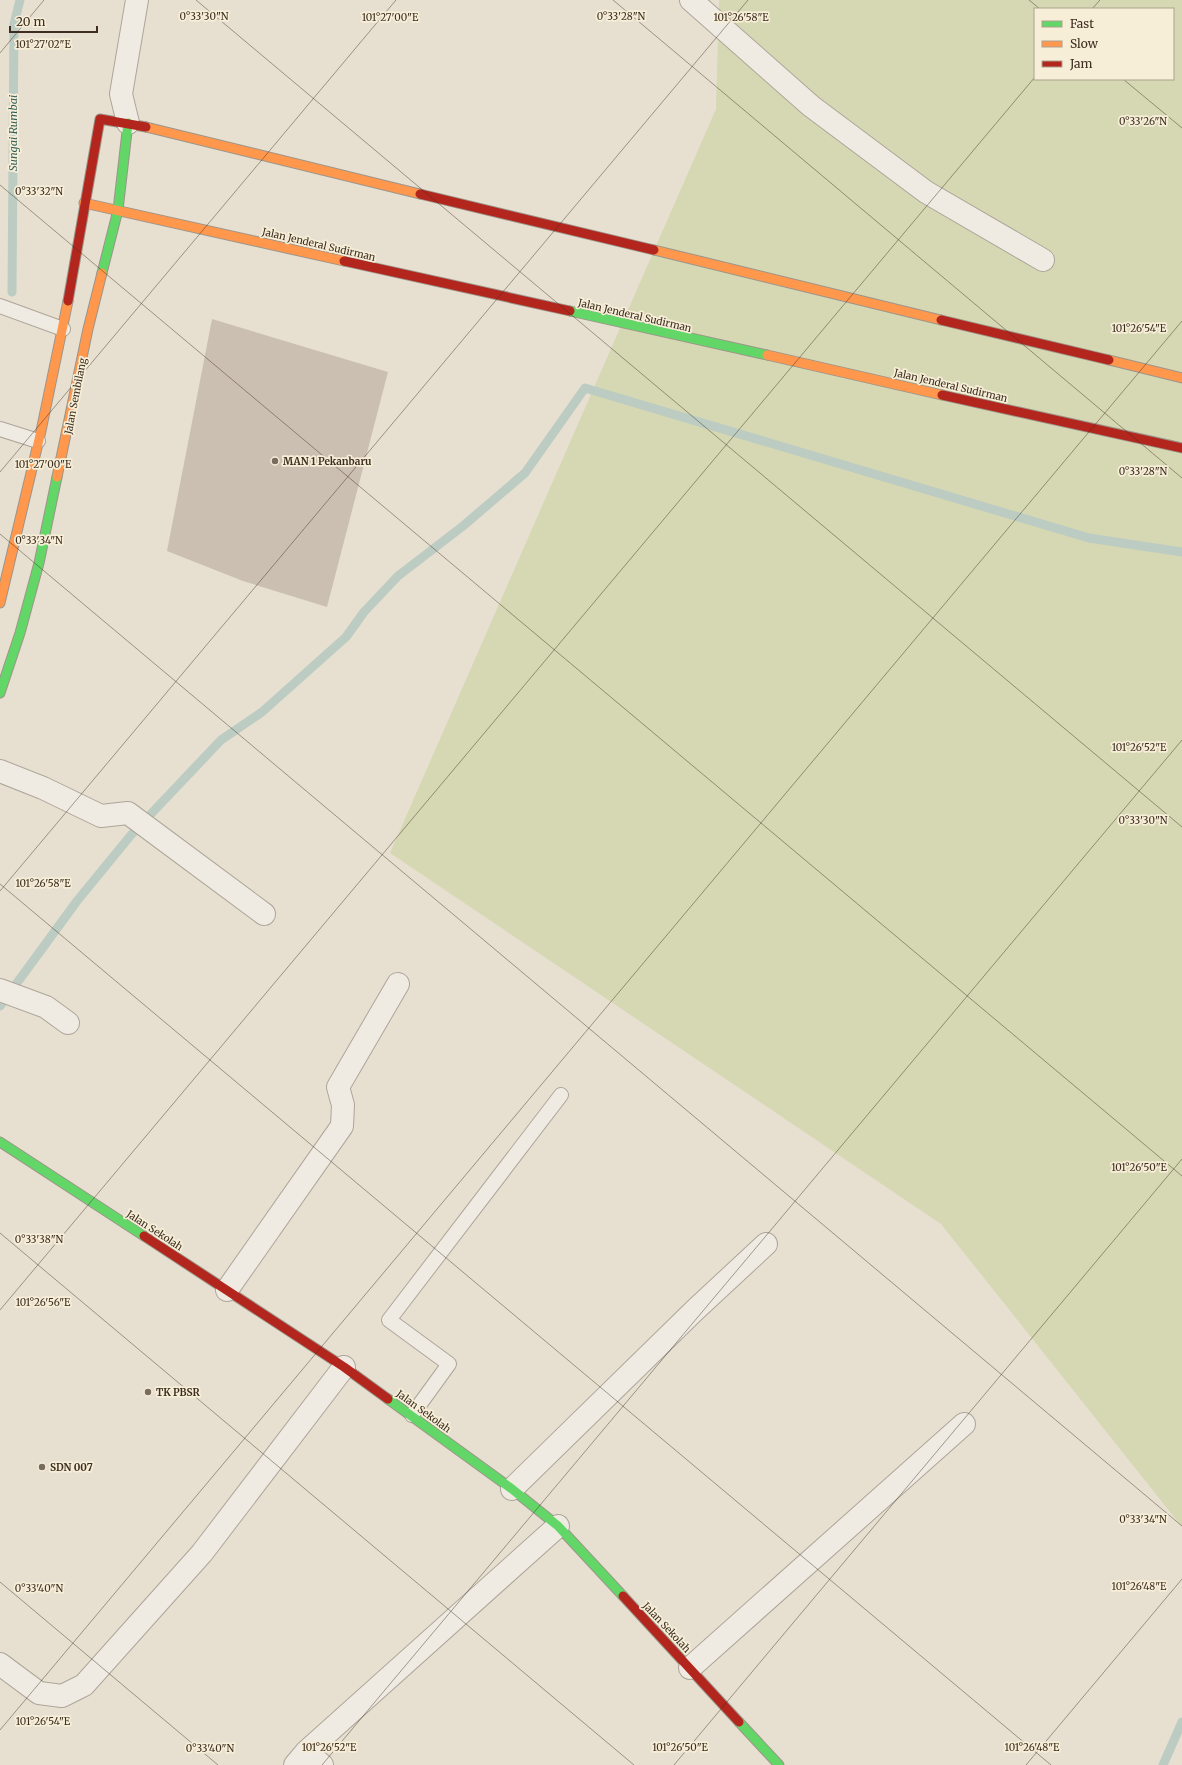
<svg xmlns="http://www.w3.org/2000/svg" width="1182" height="1765" viewBox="0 0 1182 1765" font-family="Merriweather,serif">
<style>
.green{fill:#d6d7b3;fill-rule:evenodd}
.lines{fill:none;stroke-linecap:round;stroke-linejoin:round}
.stream{stroke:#bcccc2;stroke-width:9}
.building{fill:#cbbfb2}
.lane-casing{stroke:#ada599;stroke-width:16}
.street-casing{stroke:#ada599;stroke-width:24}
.fast-casing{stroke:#9c958a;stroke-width:11}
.slow-casing{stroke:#9c958a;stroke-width:11}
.jam-casing{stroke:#9c958a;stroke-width:11}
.lane{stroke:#efebe3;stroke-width:14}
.street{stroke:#efebe3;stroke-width:22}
.fast{stroke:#63d668;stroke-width:9}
.slow{stroke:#ff974d;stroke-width:9}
.jam{stroke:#b3261e;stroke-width:9}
.ticks{fill:none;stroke:#3d2e20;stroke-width:1;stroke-opacity:0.45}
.poi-dot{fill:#786c5e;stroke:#f7eed8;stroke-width:1.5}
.labels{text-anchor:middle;stroke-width:3.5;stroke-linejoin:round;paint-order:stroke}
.street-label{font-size:10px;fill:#3d2e20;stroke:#f7eed8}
.poi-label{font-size:10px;font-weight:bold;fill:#3d2e20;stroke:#f7eed8;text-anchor:start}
.water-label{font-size:11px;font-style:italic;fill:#2f5d5a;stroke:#f7eed8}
.ticks-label{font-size:10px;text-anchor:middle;fill:#3d2e20;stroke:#f7eed8;stroke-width:3.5;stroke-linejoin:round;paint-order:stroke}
</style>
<rect width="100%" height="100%" fill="#e7e0d1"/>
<path class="green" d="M719 0H1182V1527L941 1224 390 853 716 109ZM1035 9H1173V79H1035Z"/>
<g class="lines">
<path class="stream" d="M12 292 14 24 20 0
M0 1006 77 901 131 835 221 740 262 712 346 637 364 612 398 576 463 526 525 473 585 388 1089 538 1182 552
M1163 1765 1182 1722"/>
</g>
<path class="building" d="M212 319 388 372 327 607 243 581 167 551Z"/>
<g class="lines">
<g class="lane-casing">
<path id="lane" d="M0 306 63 329
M0 429 38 441
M412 1415 449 1364 389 1320 561 1095"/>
</g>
<g class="street-casing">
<path id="street" d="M691 0 811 106 926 192 1043 260
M128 123 121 94 137 0
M0 771 43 788 101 816 128 813 264 914
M0 990 46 1007 68 1023
M227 1290 342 1126 343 1105 338 1087 398 984
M512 1489 695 1310 766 1244
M0 1664 39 1693 62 1696 84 1685 202 1553 344 1367
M690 1668 964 1424
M306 1752 322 1765
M295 1765 306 1752 558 1526"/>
</g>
<g class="fast-casing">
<path id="fast" d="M102 273 118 210 128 123
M570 311 767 355
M0 693 20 633 39 563 57 477
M0 1142 144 1236
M388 1399 512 1489 558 1526 623 1596
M739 1722 779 1765"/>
</g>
<g class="slow-casing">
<path id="slow" d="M146 127 420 194
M84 203 344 261
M654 250 941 320
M767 355 942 395
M1109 360 1182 378
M57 477 88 329 102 273
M0 603 41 431 68 301"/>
</g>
<g class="jam-casing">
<path id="jam" d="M420 194 654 250
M344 261 570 311
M68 301 100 119 146 127
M941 320 1109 360
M942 395 1182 448
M144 1236 344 1367 388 1399
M623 1596 739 1722"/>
</g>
<use href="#lane" class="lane"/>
<use href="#street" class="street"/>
<use href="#fast" class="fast"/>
<use href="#slow" class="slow"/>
<use href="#jam" class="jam"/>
</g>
<path class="ticks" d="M196 0 1182 827M613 0 1182 478M1029 0 1040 9M1092 9 1100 0M0 53 44 0M1123 79 1182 128M0 185 1182 1176M0 472 396 0M0 534 1182 1526M0 884 1051 1765M0 891 748 0M0 1233 634 1765M0 1310 1035 77M0 1582 218 1765M0 1730 1182 321M322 1765 1182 740M674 1765 1182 1159M1026 1765 1182 1579"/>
<g class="poi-dot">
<circle cx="275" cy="461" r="4"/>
<circle cx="148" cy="1392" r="4"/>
<circle cx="42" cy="1467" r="4"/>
</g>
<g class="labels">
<g class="street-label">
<text transform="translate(319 244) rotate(13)" y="4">Jalan Jenderal Sudirman</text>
<text transform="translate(635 315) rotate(13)" y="4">Jalan Jenderal Sudirman</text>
<text transform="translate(951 385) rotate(13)" y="4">Jalan Jenderal Sudirman</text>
<text transform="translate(75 396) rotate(-79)" y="4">Jalan Sembilang</text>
<text transform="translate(155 1230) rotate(33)" y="4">Jalan Sekolah</text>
<text transform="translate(424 1411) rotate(36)" y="4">Jalan Sekolah</text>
<text transform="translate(667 1627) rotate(47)" y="4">Jalan Sekolah</text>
</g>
<g class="poi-label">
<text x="283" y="465">MAN 1 Pekanbaru</text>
<text x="156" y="1396">TK PBSR</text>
<text x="50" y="1471">SDN 007</text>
</g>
<g class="water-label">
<text transform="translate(13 133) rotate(-90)" y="4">Sungai Rumbai</text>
</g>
</g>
<g class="ticks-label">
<text x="204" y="20">0°33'30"N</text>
<text x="621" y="20">0°33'28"N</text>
<text x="390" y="21">101°27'00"E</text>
<text x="741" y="21">101°26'58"E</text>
<text x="43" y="48">101°27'02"E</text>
<text x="1143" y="125">0°33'26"N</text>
<text x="39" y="195">0°33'32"N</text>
<text x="1139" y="332">101°26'54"E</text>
<text x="43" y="468">101°27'00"E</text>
<text x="1143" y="475">0°33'28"N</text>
<text x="39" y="544">0°33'34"N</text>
<text x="1139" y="751">101°26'52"E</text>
<text x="1143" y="824">0°33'30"N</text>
<text x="43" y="887">101°26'58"E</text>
<text x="1139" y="1171">101°26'50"E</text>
<text x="39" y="1243">0°33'38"N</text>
<text x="43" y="1306">101°26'56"E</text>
<text x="1143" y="1523">0°33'34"N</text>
<text x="1139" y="1590">101°26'48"E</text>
<text x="39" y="1592">0°33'40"N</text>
<text x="43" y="1725">101°26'54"E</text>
<text x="329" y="1751">101°26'52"E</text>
<text x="680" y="1751">101°26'50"E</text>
<text x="1032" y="1751">101°26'48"E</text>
<text x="210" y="1752">0°33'40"N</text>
</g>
<rect x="1034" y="8" width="140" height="72" fill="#f7eed8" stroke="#ada18e"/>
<rect x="1042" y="21" width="20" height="6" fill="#63d668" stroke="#ada18e"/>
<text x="1070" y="28" font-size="12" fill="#3d2e20">Fast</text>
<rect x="1042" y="41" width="20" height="6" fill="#ff974d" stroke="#ada18e"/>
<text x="1070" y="48" font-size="12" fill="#3d2e20">Slow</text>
<rect x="1042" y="61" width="20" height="6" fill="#b3261e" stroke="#ada18e"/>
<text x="1070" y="68" font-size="12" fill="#3d2e20">Jam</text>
<path d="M10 26v6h87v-6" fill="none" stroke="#3d2e20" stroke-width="2"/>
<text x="16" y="26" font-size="12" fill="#3d2e20" stroke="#f7eed8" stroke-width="3" paint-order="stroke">20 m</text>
</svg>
